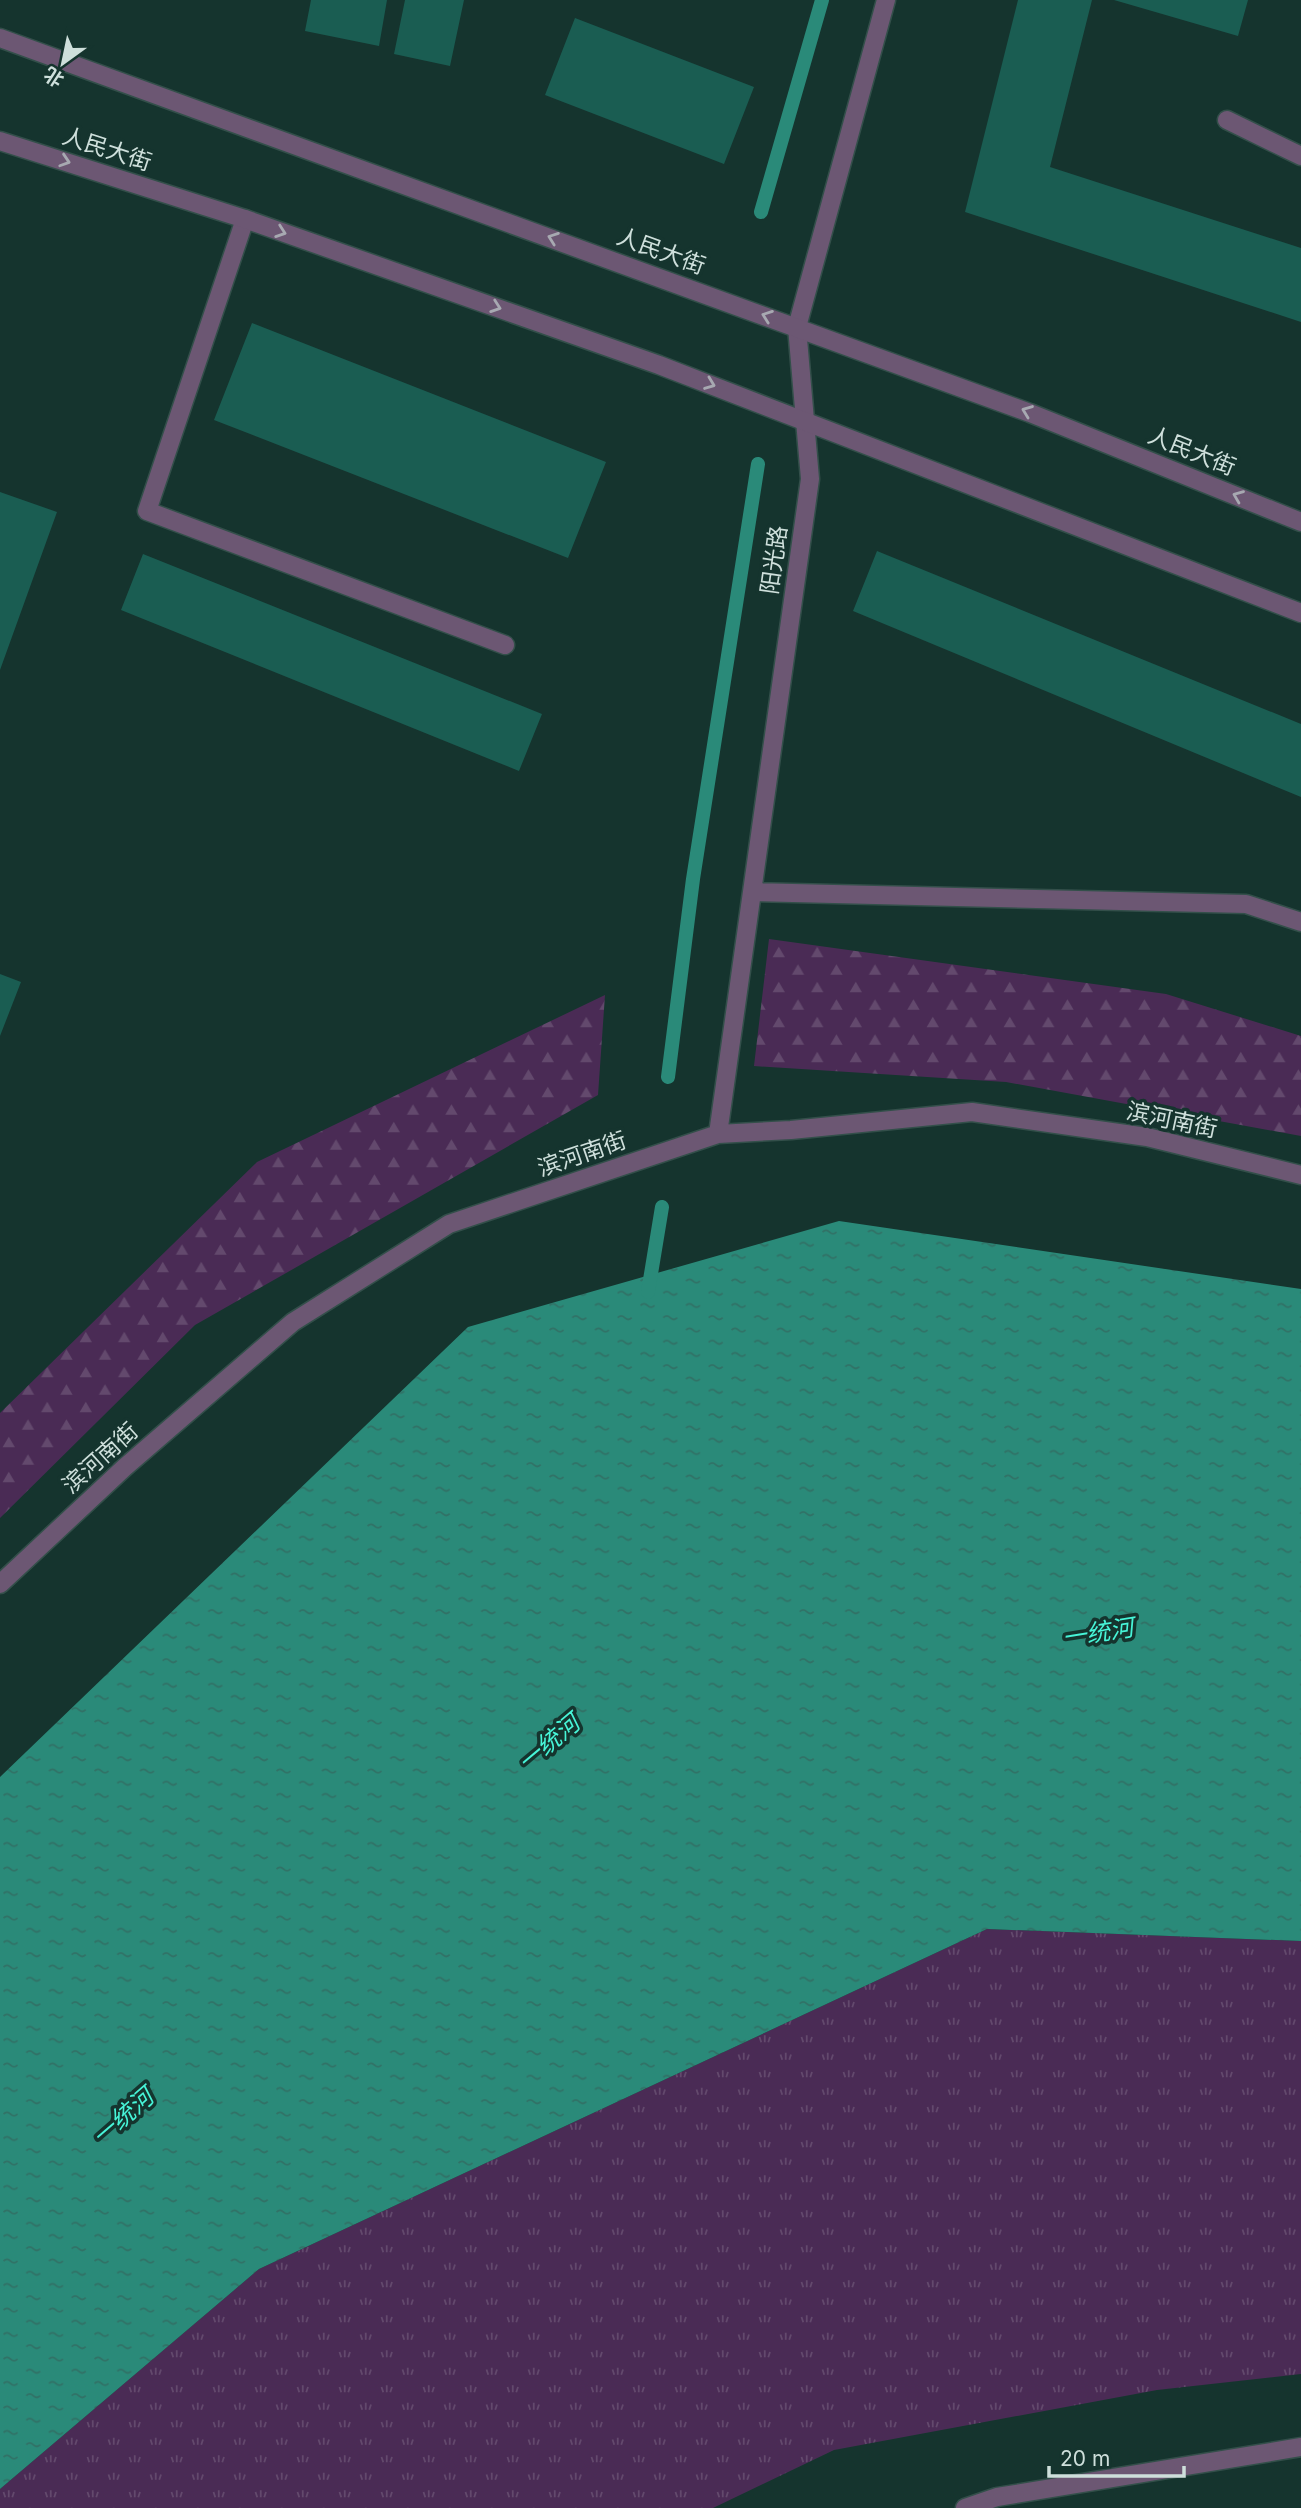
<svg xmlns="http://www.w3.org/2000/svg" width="1301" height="2508" viewBox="0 0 1301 2508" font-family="Inter,'Noto Sans SC',sans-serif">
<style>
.grass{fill:url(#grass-tufts)}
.forest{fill:url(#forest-firs)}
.water{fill:url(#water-ripples)}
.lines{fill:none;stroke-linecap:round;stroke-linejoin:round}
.stream{stroke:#2a8a79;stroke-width:14}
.building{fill:#1a5d52}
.minor-casing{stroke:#334f4a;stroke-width:21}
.tertiary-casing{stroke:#334f4a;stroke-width:21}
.minor{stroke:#6c5773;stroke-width:18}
.tertiary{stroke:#6c5773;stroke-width:18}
.oneway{stroke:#a7a9b1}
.labels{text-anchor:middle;stroke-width:7;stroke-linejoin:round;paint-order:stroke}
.street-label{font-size:23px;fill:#cedfdb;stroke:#15342e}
.water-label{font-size:24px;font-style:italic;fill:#47f5d8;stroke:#15342e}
</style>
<defs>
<pattern id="grass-tufts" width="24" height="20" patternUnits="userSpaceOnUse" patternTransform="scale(1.75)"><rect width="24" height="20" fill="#4a2b55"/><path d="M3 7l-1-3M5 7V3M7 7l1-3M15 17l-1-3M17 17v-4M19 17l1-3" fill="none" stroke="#63496d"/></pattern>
<pattern id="forest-firs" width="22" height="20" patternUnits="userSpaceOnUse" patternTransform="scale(1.75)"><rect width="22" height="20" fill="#4a2b55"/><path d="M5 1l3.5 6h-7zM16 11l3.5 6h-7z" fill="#63496d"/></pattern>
<pattern id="water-ripples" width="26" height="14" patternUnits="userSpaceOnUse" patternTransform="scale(1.75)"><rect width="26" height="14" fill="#2a8a79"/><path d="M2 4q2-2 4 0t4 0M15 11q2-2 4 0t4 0" fill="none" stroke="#317166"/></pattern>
</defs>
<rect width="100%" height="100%" fill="#15342e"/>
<path class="grass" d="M987 1929 1301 1941V2374L1157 2390 834 2450 713 2508H0V2489L259 2269Z"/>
<path class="forest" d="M769 939 1166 994 1301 1036V1136L1006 1082 754 1066Z
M605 995 598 1095 195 1325 0 1518V1413L257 1162Z"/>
<path class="water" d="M839 1221 1301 1289V1941L987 1929 259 2269 0 2489V1777L468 1327Z"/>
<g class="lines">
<path class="stream" d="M761 212 822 0
M668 1077 693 879 758 464
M648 1292 662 1207"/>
</g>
<path class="building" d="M311 0H387L379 46 305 31Z
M405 0H464L450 66 394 54Z
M1018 0H1092L1050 167 1301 248V322L965 212Z
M1114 0H1248L1238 36Z
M575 18 754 87 724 164 545 95Z
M252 323 606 462 568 558 214 420Z
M0 492 57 512 0 670Z
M877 551 1301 724V797L853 611Z
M143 554 542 714 519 771 121 610Z
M0 974 21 982 0 1036Z"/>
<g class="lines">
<g class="minor-casing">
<path id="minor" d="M1227 120 1301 156
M245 219 147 511 505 645
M752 892 1246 904 1301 922
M718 1134 810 479 797 327 886 0
M0 1584 125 1467 293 1322 449 1224 718 1134 791 1130 972 1112 1147 1137 1301 1175
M965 2508 997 2497 1301 2447"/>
</g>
<g class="tertiary-casing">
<path id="tertiary" d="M0 38 1030 413 1301 522
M0 141 245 219 659 365 1301 613"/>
</g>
<use href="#minor" class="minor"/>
<use href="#tertiary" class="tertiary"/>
</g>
<defs><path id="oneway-chevron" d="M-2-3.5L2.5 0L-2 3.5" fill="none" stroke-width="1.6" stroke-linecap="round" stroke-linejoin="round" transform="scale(1.75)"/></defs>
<g class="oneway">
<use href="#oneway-chevron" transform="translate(65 161) rotate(18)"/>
<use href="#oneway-chevron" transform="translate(281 232) rotate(19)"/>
<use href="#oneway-chevron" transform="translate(553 238) rotate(-160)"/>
<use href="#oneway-chevron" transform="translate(496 307) rotate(19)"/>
<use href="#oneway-chevron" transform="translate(767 316) rotate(-160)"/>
<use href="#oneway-chevron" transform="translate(710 384) rotate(21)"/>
<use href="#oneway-chevron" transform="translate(1027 411) rotate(-159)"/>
<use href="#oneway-chevron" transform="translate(1238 496) rotate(-158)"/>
</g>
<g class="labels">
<g class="street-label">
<text transform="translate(107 149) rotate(18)" y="8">人民大街</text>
<text transform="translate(661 251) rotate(20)" y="8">人民大街</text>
<text transform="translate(1192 451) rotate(22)" y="8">人民大街</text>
<text transform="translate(774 560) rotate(-82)" y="8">阳光路</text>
<text transform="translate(1172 1120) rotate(12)" y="8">滨河南街</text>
<text transform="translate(582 1154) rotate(-19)" y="8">滨河南街</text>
<text transform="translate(100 1458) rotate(-42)" y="8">滨河南街</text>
</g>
<g class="water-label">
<text transform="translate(1098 1633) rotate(-9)" y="8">一统河</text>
<text transform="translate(549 1743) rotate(-40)" y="8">一统河</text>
<text transform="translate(123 2117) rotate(-41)" y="8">一统河</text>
</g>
</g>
<g transform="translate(63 63) rotate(213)" stroke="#15342e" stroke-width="5" paint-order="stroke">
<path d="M0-5L12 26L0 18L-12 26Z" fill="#cedfdb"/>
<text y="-10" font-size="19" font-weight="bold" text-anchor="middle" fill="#cedfdb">北</text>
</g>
<path d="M1049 2466v10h135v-10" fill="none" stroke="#cedfdb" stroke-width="3.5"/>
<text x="1060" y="2466" font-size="21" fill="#cedfdb" stroke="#15342e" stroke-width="5" paint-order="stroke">20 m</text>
</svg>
